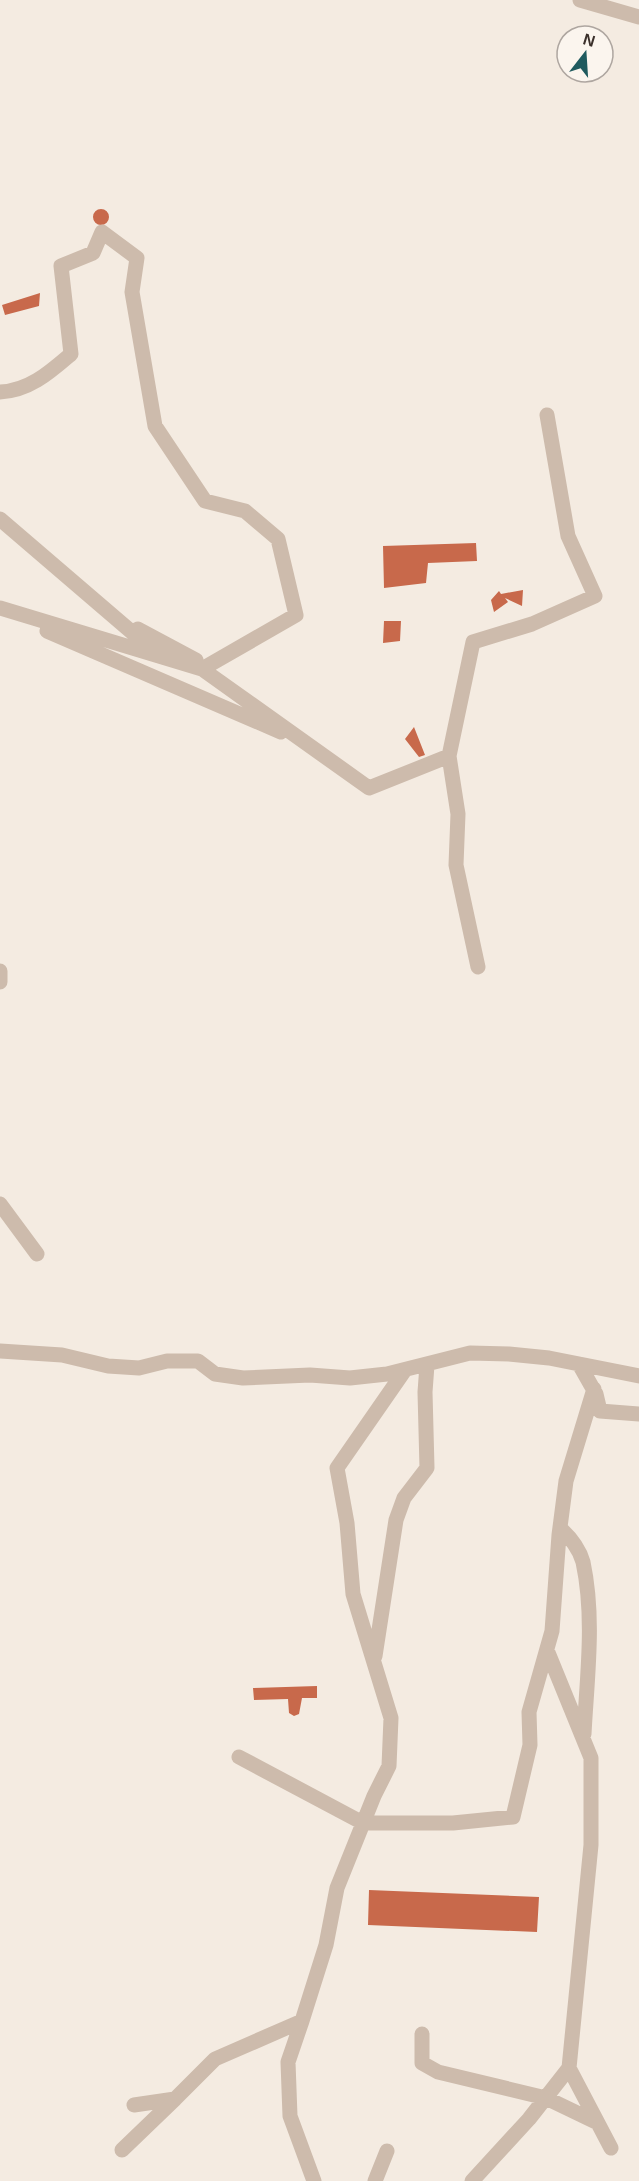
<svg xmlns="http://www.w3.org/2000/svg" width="639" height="2181" viewBox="0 0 639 2181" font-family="Helvetica,sans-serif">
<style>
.building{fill:#c8694b}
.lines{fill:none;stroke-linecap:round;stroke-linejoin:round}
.street{stroke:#cdbbac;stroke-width:15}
</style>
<rect width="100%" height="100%" fill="#f4ebe1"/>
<path class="building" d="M93 217a8 8 0 1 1 16 0a8 8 0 1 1-16 0Z
M40 293 39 306 5 315 2 305Z
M476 543 477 561 428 563 426 583 384 588 383 546Z
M523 590 522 606 505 598 508 602 494 612 491 600 499 591 501 594Z
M384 621H401L400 641 383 643Z
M414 727 425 755 419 757 405 739Z
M317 1686V1698H302L299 1714 294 1716 289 1713 288 1699 254 1700 253 1688Z
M369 1890 539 1897 537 1932 368 1925Z"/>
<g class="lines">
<path class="street" d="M580 0 639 17
M0 392C29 391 50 372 71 354L61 266 93 253 102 232 137 258 132 292 155 426 205 501 245 511 278 539 296 615 202 669 0 608
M0 519 155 652
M138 629 196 660
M47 631 281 732
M202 669 369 788 449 756 473 642 532 624 595 596 568 536 547 415
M449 756 458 814 456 865 478 967
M0 971V982
M0 1204 37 1254
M0 1351 62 1355 108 1366 139 1368 167 1361H198L215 1374 243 1378 310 1375 350 1378 387 1374 470 1353 509 1354 549 1358 639 1376
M579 1364 596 1394 600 1411 639 1414
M560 1528C570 1537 579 1548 583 1562 595 1618 587 1677 584 1734
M375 1656 396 1520 404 1498 427 1468 425 1392 427 1365
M239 1757 363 1823H453L513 1817 530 1745 529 1712 552 1631 559 1535 566 1481 594 1389
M302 2021 288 2062 290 2116 314 2181
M422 2034V2063L438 2072 546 2098 598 2123
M569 2068 611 2148
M134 2105 175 2099 215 2059 302 2021 326 1945 337 1888 374 1796 389 1766 391 1718 353 1594 347 1523 337 1468 405 1370
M122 2150 175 2099
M375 2181 387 2151
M472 2181 529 2119 569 2068 591 1845V1758L547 1650"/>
</g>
<g transform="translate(585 54) rotate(17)"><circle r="28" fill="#fbf5ee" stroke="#aea6a0" stroke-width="1.5"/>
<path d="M0-4.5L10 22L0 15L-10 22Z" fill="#1f5a5e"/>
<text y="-9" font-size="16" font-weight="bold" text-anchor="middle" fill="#3b302b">N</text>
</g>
</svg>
